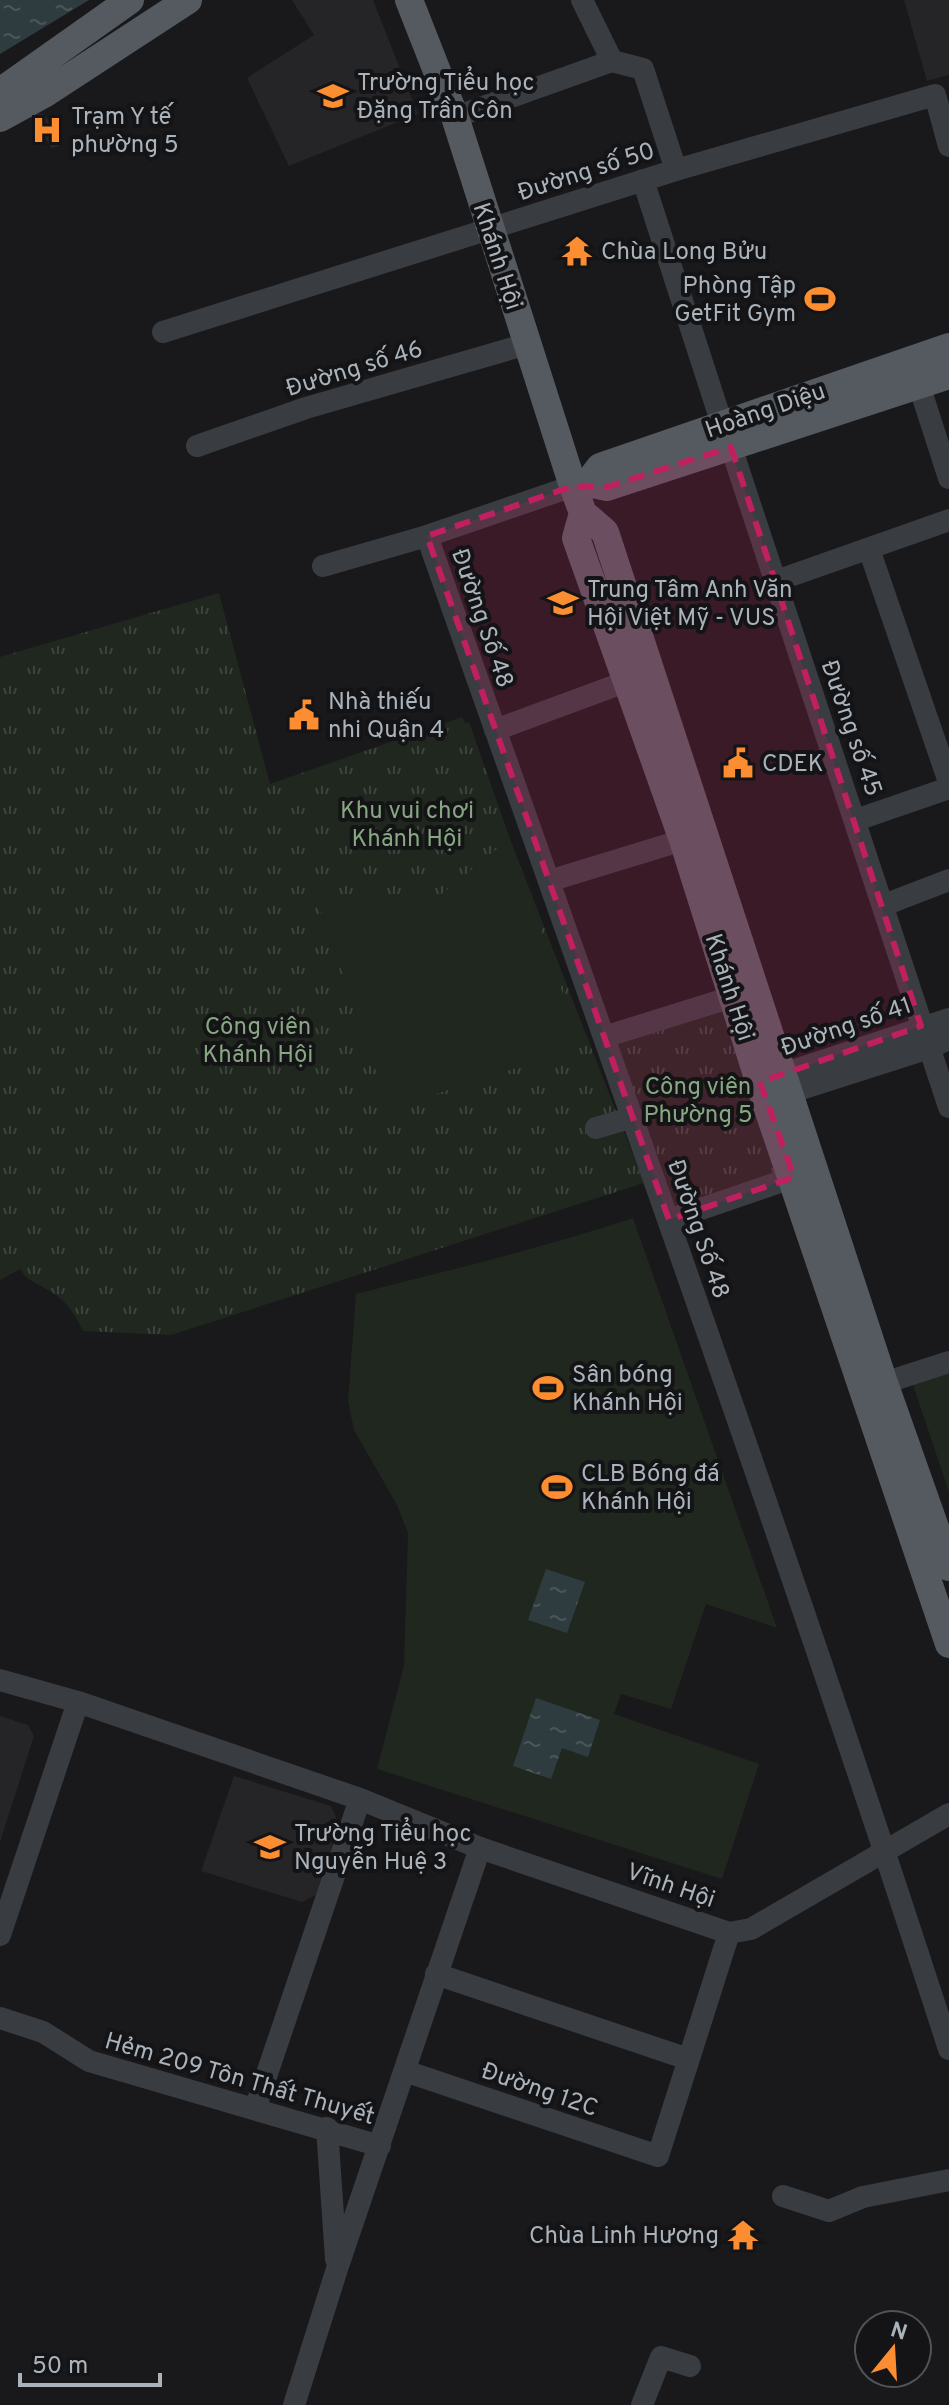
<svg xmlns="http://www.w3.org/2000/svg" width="949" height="2405" viewBox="0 0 949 2405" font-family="Overpass,sans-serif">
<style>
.built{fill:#252528}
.grass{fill:url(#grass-tufts)}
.pitch{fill:#1f271e}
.water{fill:url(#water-ripples)}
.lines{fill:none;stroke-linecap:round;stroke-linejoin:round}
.minor{stroke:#393c40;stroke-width:22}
.major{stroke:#555a60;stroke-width:28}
.marked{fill:#c12060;fill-opacity:0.2;stroke:#c12060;stroke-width:6;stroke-dasharray:16 10;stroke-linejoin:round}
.labels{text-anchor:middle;stroke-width:8;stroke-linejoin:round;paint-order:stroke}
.poi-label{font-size:24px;fill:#aab3bb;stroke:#141416;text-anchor:start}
.street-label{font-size:24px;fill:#aab3bb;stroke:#141416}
.park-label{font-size:24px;fill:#86a781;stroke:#141416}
</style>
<defs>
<pattern id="grass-tufts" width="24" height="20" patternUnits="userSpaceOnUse" patternTransform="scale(2)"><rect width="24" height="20" fill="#1f271e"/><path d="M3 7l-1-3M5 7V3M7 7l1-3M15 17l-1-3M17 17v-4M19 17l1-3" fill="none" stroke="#3d443d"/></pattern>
<pattern id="water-ripples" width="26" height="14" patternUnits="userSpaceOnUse" patternTransform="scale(2)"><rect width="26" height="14" fill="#2e3c40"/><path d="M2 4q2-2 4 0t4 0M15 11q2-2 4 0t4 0" fill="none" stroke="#4a565a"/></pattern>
</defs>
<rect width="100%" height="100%" fill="#19191b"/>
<path class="built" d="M292 0H373L418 114 289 166 247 78 314 35Z
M904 0H949V75L927 81Z
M39 113 45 115 63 143 52 149 31 117Z
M0 1716 28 1725 34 1736 0 1842Z
M234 1776 331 1806 339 1824 316 1895 302 1902 201 1871Z"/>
<path class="grass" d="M219 593 270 784 462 717 465 723 469 722 510 839 644 1183 171 1335 83 1331C76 1316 69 1305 56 1295 43 1285 29 1284 20 1269L0 1280V657Z
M730 1004 788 1170 672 1212 611 1042Z"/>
<path class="pitch" d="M510 838 581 1047 389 1109 319 905 438 897Z
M633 1218 777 1628 706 1604 671 1709 621 1694 614 1714 759 1764 722 1879 377 1769 404 1665 408 1533 397 1505 354 1430 348 1401 356 1294C446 1271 542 1248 633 1218Z
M949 1371V1492L912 1382Z"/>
<path class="water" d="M0 0H89L0 54Z
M546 1569 585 1582 567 1633 528 1620Z
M536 1698 600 1720 588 1757 562 1748 551 1779 513 1766Z"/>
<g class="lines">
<path class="minor" d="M582 0 612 61 643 69 676 170
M455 117 612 61
M643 180 722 424
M163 332 676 170 935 95 949 146
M919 385 949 478
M197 446 306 408 527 344
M731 447 949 1107
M427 536C604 1039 785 1541 949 2049
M869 549 949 782
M323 566 427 536 573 486
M776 581 949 520
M495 730 625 682
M856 820 949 788
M549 881 683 840
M884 905 949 880
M604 1037 732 997
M768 1079 949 1019
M776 1097 929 1048 949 1039
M596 1128 633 1117
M669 1220 794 1177
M884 1383 949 1362
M0 1680 78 1702 360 1799 480 1848 729 1933 751 1929 949 1814
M0 1935 78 1702
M436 1974 688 2059
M0 2018 43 2032 89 2061 380 2146
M405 2071 658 2156 729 1933
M255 2109 360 1799
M327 2128 336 2259
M783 2196 829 2211 863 2197 949 2180
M294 2405 337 2269 480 1848
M642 2405 661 2357 690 2366"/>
<path class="major" d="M409 0 455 117 573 486 583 513 605 532 884 1383 949 1567
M0 92 130 0
M0 118 44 94 188 0
M588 483 600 467 949 347
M573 486 588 483 607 487 949 375
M583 513 576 538 683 840 765 1100 949 1644"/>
</g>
<path class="marked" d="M731 447 921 1026 760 1082 794 1177 669 1220 427 536 573 486 607 487Z"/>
<defs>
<g id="school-bare" transform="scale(2.4)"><path d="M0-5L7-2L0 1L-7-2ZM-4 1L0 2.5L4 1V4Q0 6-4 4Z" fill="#fc8d30" stroke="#141416" stroke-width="2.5" paint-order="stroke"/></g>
<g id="hospital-bare" transform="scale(2.4)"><path d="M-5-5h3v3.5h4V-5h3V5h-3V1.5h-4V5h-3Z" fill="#fc8d30" stroke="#141416" stroke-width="2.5" paint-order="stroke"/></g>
<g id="temple-bare" transform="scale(2.4)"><path d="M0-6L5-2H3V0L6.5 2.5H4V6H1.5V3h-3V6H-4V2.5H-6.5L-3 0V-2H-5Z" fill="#fc8d30" stroke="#141416" stroke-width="2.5" paint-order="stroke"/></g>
<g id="stadium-bare" transform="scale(2.4)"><path d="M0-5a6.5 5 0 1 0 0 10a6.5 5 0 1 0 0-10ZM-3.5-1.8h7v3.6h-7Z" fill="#fc8d30" stroke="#141416" stroke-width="2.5" paint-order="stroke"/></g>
<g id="civic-bare" transform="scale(2.4)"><path d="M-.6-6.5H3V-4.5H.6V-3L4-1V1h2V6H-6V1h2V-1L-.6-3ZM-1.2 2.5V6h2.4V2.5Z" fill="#fc8d30" stroke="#141416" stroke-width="2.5" paint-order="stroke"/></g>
</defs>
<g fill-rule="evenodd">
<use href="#school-bare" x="333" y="96"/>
<use href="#hospital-bare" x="47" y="130"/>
<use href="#temple-bare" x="577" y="251"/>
<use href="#stadium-bare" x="820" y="299"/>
<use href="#school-bare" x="563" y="603"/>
<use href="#civic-bare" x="304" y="715"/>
<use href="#civic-bare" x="738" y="763"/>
<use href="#stadium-bare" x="548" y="1388"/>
<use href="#stadium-bare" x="557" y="1487"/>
<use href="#school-bare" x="270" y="1847"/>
<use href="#temple-bare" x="743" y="2235"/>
</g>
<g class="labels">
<g class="poi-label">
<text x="357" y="90">Trường Tiểu học<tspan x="357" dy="28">Đặng Trần Côn</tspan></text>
<text x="71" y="124">Trạm Y tế<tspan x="71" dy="28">phường 5</tspan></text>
<text x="601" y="259">Chùa Long Bửu</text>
<text x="796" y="293" text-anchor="end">Phòng Tập<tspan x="796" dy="28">GetFit Gym</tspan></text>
<text x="587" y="597">Trung Tâm Anh Văn<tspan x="587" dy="28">Hội Việt Mỹ - VUS</tspan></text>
<text x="328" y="709">Nhà thiếu<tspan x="328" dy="28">nhi Quận 4</tspan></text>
<text x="762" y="771">CDEK</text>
<text x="572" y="1382">Sân bóng<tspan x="572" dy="28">Khánh Hội</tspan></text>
<text x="581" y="1481">CLB Bóng đá<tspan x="581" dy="28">Khánh Hội</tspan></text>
<text x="294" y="1841">Trường Tiểu học<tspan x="294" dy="28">Nguyễn Huệ 3</tspan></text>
<text x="719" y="2243" text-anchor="end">Chùa Linh Hương</text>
</g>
<g class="street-label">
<text transform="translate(586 171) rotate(-18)" y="8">Đường số 50</text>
<text transform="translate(498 256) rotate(72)" y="8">Khánh Hội</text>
<text transform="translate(354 368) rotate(-17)" y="8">Đường số 46</text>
<text transform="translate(765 410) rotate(-19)" y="8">Hoàng Diệu</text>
<text transform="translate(483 618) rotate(71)" y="8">Đường Số 48</text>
<text transform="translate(852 728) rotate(71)" y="8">Đường số 45</text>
<text transform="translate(730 987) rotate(72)" y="8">Khánh Hội</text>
<text transform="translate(846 1026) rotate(-19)" y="8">Đường số 41</text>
<text transform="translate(699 1229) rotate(71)" y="8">Đường Số 48</text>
<text transform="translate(671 1885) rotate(19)" y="8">Vĩnh Hội</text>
<text transform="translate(240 2078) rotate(16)" y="8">Hẻm 209 Tôn Thất Thuyết</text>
<text transform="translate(540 2089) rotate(19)" y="8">Đường 12C</text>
</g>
<g class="park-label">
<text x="407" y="818">Khu vui chơi<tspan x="407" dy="28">Khánh Hội</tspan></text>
<text x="258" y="1034">Công viên<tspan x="258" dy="28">Khánh Hội</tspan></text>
<text x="698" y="1094">Công viên<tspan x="698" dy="28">Phường 5</tspan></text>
</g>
</g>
<g transform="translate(893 2349) rotate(18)"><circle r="38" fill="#141416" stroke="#505458" stroke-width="2"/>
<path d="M0-6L14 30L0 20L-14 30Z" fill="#fc8d30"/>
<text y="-12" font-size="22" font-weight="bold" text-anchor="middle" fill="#aab3bb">N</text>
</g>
<path d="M20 2373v12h140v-12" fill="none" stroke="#aab3bb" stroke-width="4"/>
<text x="32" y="2373" font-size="24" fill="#aab3bb" stroke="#141416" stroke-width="6" paint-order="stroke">50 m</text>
</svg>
